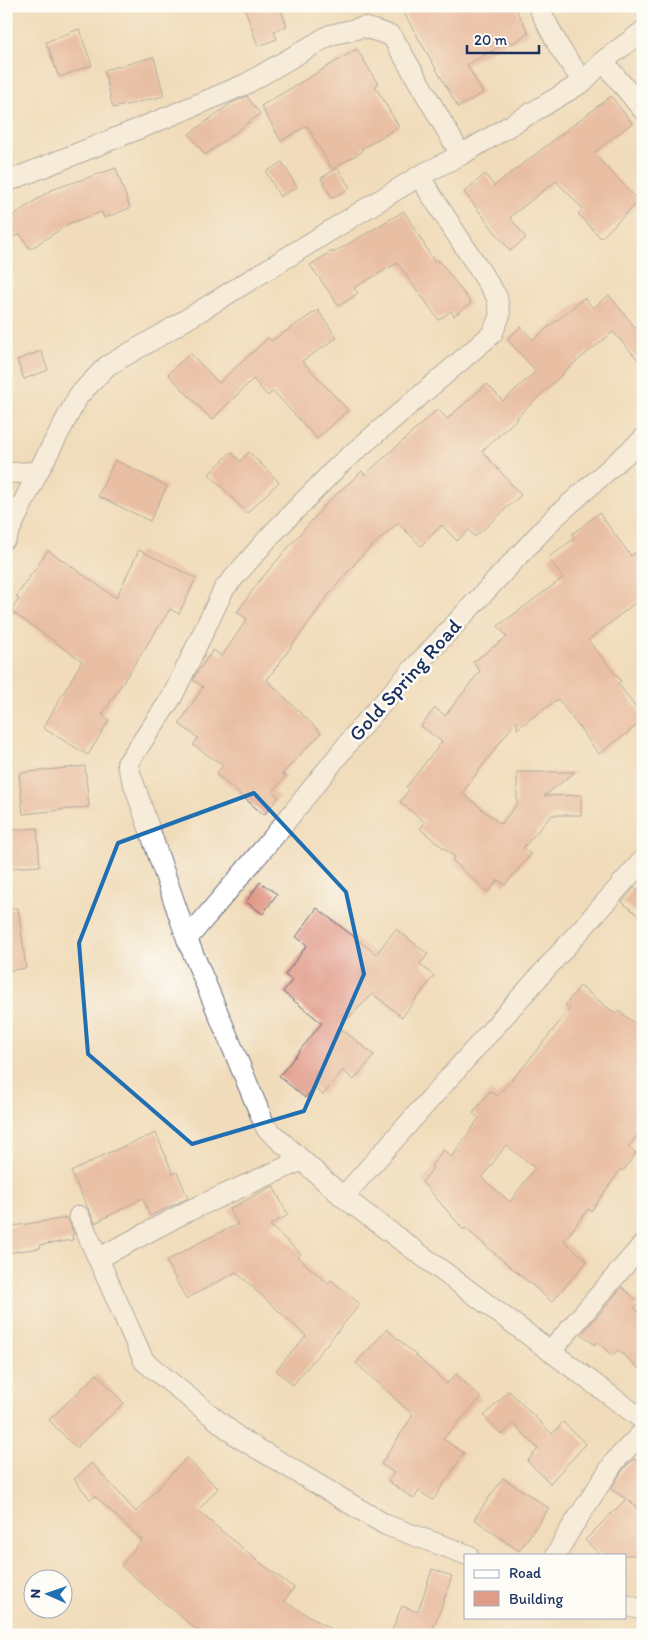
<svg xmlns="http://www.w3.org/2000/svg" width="649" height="1641" viewBox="0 0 649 1641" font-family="Itim,sans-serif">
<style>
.building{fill:#e19b89;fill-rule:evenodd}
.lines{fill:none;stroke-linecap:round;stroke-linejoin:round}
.minor-casing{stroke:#666c7e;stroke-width:22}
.minor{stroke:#fff;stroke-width:20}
.marked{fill:none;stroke:#1f6fb2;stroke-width:4;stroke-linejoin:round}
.labels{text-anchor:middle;stroke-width:5;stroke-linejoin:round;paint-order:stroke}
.street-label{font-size:21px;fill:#1b2f5e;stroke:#fdfcf7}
</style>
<rect width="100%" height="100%" fill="#fdfcf7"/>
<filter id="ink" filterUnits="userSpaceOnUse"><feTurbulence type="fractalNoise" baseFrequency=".02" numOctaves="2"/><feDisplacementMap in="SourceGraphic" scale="10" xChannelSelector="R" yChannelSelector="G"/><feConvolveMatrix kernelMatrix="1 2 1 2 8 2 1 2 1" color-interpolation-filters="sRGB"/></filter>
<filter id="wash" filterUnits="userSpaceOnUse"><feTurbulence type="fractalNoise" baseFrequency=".0096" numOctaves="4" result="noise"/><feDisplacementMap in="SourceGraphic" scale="20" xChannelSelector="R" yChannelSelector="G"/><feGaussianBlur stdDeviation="1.12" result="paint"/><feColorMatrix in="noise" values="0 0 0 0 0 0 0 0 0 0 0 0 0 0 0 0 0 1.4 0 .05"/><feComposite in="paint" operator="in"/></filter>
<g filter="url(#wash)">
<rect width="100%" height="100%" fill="#f0dcba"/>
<g id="blocks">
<path class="building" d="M244 6H280L287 26 274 31 277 39 258 46Z
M400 6H514L529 33 511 44 509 41 467 65 483 93 458 107Z
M79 29 92 65 59 77 46 42Z
M357 49 378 84 375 86 399 127 361 149 363 151 332 169 307 126 281 141 261 106Z
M154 57 164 96 113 108 104 70Z
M247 96 260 114 205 155 189 134 230 104Z
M611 96 632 123 593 153 639 201 601 238 578 214 583 209 556 181 510 217 526 238 510 251 464 192 485 174 494 186Z
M282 162 297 187 280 197 266 172Z
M116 168 130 208 104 218 102 212 70 223 30 249 20 234 6 240V220L51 190Z
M338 168 350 188 332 198 321 178Z
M404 211 435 263 439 260 471 303 454 316 451 311 439 320 397 263 354 288 358 293 339 306 310 265 332 251 333 253Z
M609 295 643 337V365L613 332 562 373 563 374 517 417 518 418 482 451 521 495 475 537 469 530 457 541 442 525 421 546 398 523 364 553 330 593 267 680 321 733 282 774 286 776 273 792 279 797 264 815 216 774 223 765 193 745 198 738 179 724 203 687 193 680 196 674 213 650 222 656 247 619 237 612 261 579 326 504 362 471 365 475 438 409 447 419 487 384 503 401 536 371 507 339 521 327 533 340 584 298 593 308Z
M318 310 337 338 302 361 348 410 317 439 273 391 268 396 253 379 212 420 168 374 190 353 219 383 268 338 271 341Z
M41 351 48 370 24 379 17 360Z
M231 452 240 461 249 452 279 482 247 513 209 474Z
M115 460 167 486 150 521 98 496Z
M599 513 631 556 643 547V597L588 640 621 681 618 683 643 718V721L599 754 558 699 517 729V720L462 793 501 824 517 804V772H575L544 796 581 795V815H552L523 848 531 854 505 885 498 880 488 892 452 860 455 857 420 829 425 822 400 802 409 790 406 787 442 742 421 726 435 708 445 716 480 671 473 662 507 637 498 626 563 578 548 558 575 538 572 534Z
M48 550 116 598 139 550 196 578 179 614 170 609 102 715 109 720 88 755 43 728 82 661 11 611 19 599 16 597Z
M85 766 89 807 23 814 19 773Z
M37 828 40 866 6 868V830Z
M260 882 277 894 263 914 246 902Z
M634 888 643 895V919L622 902Z
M18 908 26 968 6 971V909Z
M317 908 376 954 396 929 428 954 420 964 434 976 402 1017 373 994 339 1027 374 1055 354 1080 343 1070 323 1095 314 1087 305 1098 279 1076 322 1023 283 992 292 980 285 975 307 945 296 937Z
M580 986 616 1014 619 1011 643 1030V1128L628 1147 636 1153 623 1171 621 1169 591 1211 588 1209 564 1241 587 1261 552 1302 465 1228 464 1230 422 1182 433 1168 431 1166 443 1150 452 1157 479 1118 473 1113 490 1091 497 1096 524 1066 570 1009 565 1005ZM506 1145 535 1168 510 1202 482 1178Z
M156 1133 173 1174 177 1172 188 1198 150 1216 143 1198 95 1223 71 1172 108 1153Z
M273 1186 288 1215 270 1225 301 1254 298 1257 328 1284 331 1280 360 1304 293 1385 276 1370 306 1336 236 1272 186 1299 166 1261 204 1240 238 1224 229 1209Z
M68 1218 74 1234 72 1235 73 1240 40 1245 41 1248 6 1253V1227Z
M622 1287 639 1303 634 1308 643 1316V1372L618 1350 613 1356 597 1342 595 1345 582 1334Z
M387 1329 447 1384 456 1374 481 1398 443 1439 464 1453 433 1500 419 1491 414 1499 388 1481 394 1473 381 1464 413 1415 356 1363Z
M97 1374 124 1403 76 1448 49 1420Z
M509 1391 552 1434 563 1422 586 1444 550 1483 527 1461 538 1449 513 1423 502 1435 484 1416Z
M186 1458 218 1488 198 1511 254 1558 294 1588 284 1601 341 1635H205L192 1626 121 1566 142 1540 95 1496 91 1500 74 1479 92 1463 136 1512Z
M634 1459 643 1464V1510L629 1501 643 1515V1555H600L585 1540 626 1499 611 1489 624 1468Z
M503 1478 549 1508 519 1551 474 1519Z
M432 1569 452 1576 440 1611 430 1635H390L402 1606 418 1612Z"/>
</g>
</g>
<g filter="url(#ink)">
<use href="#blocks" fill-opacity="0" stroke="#666c7e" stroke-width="1"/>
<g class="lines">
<g class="minor-casing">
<path id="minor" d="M538 6 559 47 583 82
M603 61 643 110
M419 176 497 297 500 315 492 334 338 466 271 535 224 589 172 697 127 764 187 939 266 1128 343 1197 643 1420
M6 182 158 121 246 84 330 35 364 27 392 36 461 155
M6 473 38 472
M6 538 38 472 79 395 107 366 161 335 419 176 461 155 583 82 603 61 643 31
M187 939 275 835 357 732 413 669 554 518 643 439
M343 1197 643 860
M79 1216 144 1361 238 1437 386 1525 468 1555
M99 1258 188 1211 302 1160
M551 1351 643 1244
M556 1555 570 1530 615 1461 643 1432
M625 1605 643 1610"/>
</g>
<use href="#minor" class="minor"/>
</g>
</g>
<path d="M0 0H649V1641H0ZM254 793 346 892 364 974 304 1111 192 1144 88 1054 79 943 118 843Z" fill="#f0dcba" fill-opacity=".55" fill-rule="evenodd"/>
<path class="marked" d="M254 793 346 892 364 974 304 1111 192 1144 88 1054 79 943 118 843Z"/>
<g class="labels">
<g class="street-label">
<text transform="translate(405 680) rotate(-48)" y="7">Gold Spring Road</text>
</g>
</g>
<rect width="649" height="1641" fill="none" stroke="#fdfcf7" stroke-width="25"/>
<rect x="464" y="1554" width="162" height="65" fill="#fdfcf7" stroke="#a3aaba"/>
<rect x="474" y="1570" width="25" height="8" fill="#ffffff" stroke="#a3aaba"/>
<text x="509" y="1578" font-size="15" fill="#1b2f5e">Road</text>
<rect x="474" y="1591" width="25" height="15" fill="#e19b89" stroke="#a3aaba"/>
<text x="509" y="1604" font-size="15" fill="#1b2f5e">Building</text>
<g transform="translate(48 1594) rotate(272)"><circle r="24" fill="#fdfcf7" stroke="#a3aaba"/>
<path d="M0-4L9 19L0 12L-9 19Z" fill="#1f6fb2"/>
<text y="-8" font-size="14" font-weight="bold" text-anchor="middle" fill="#1b2f5e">N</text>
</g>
<path d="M467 45v8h72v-8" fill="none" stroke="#1b2f5e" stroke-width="2.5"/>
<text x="474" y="45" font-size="15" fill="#1b2f5e" stroke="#fdfcf7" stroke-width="4" paint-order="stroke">20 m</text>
</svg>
